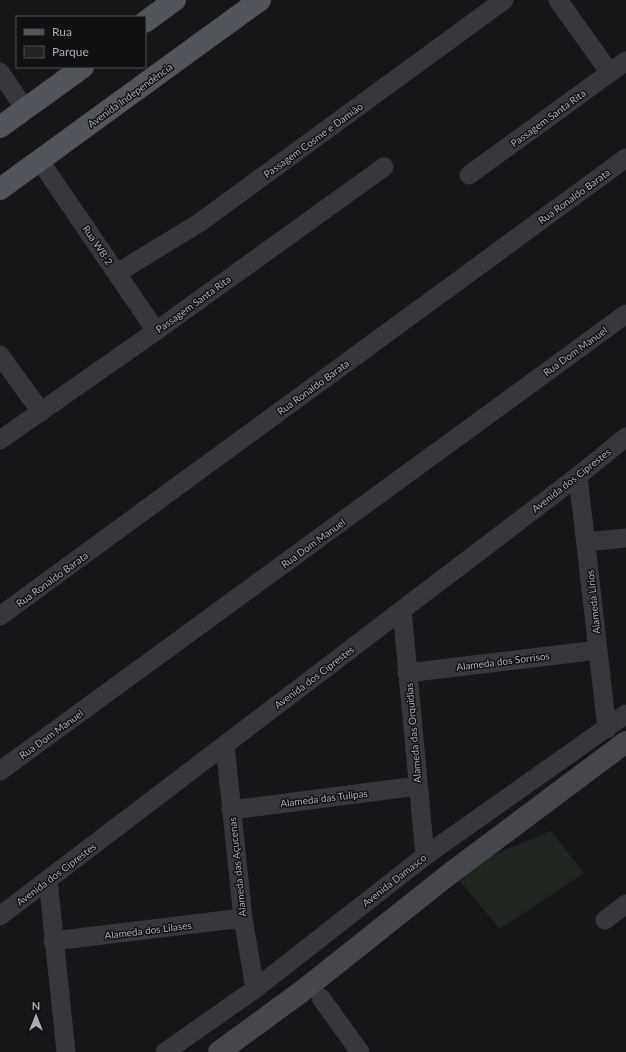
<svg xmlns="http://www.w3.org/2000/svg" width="626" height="1052" viewBox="0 0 626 1052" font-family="Lato,sans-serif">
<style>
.green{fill:#1e261f}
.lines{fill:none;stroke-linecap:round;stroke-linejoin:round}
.street{stroke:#37383d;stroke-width:19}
.secondary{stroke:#45474d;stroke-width:22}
.primary{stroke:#53555c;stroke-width:22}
.labels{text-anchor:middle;stroke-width:3;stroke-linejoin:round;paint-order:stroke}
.street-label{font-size:10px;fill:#a8adb8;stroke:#111113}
</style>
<rect width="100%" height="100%" fill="#161618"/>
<path class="green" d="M551 831 584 873 500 929 452 872Z"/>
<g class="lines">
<path class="street" d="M558 0 610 73
M0 72 25 109
M40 161 156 331
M469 175 626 61
M117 273 199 223 504 0
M0 355 41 412
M0 440 156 331 384 167
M578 476 607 729
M586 542 626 538
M402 610 425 856
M0 616 626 158
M407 673 598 650
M225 745 243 918 255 989
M0 771 626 314
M231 810 418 786
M48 880 66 1052
M0 916 578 476 626 437
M605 920 626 904
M53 941 243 918
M321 998 360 1052
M165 1052 255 989 425 856 626 714"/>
<path class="secondary" d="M219 1052 301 992 452 872 626 742"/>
<path class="primary" d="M145 22 175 0
M0 127 83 67
M0 189 260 0"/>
</g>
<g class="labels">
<g class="street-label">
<text transform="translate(130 95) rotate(-36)" y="4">Avenida Independência</text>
<text transform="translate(548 118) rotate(-36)" y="4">Passagem Santa Rita</text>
<text transform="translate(313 140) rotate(-36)" y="4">Passagem Cosme e Damião</text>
<text transform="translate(574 196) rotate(-36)" y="4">Rua Ronaldo Barata</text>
<text transform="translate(98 245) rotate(56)" y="4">Rua WB-2</text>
<text transform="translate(193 304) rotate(-36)" y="4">Passagem Santa Rita</text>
<text transform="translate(575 351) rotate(-36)" y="4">Rua Dom Manuel</text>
<text transform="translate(313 387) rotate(-36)" y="4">Rua Ronaldo Barata</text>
<text transform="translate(571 480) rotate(-38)" y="4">Avenida dos Ciprestes</text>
<text transform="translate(313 543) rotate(-36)" y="4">Rua Dom Manuel</text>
<text transform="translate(52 579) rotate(-36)" y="4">Rua Ronaldo Barata</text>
<text transform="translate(593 602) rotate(-96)" y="4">Alameda Lírios</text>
<text transform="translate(503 661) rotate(-7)" y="4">Alameda dos Sorrisos</text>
<text transform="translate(314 677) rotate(-37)" y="4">Avenida dos Ciprestes</text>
<text transform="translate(413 733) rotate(-95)" y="4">Alameda das Orquidias</text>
<text transform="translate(51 734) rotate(-36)" y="4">Rua Dom Manuel</text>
<text transform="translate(324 798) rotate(-7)" y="4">Alameda das Tulípas</text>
<text transform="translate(237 867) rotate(-96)" y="4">Alameda das Açucenas</text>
<text transform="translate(56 874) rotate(-37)" y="4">Avenida dos Ciprestes</text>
<text transform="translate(394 880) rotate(-38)" y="4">Avenida Damasco</text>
<text transform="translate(148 930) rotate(-7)" y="4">Alameda dos Lilases</text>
</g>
</g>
<rect x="16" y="16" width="130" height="52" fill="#111113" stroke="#4d4f55"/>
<rect x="24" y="29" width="20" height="6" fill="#53555c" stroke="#4d4f55"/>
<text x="52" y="36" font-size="12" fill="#a8adb8">Rua</text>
<rect x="24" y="46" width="20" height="12" fill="#1e261f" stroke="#4d4f55"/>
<text x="52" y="56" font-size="12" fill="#a8adb8">Parque</text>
<g transform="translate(36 1016)" stroke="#111113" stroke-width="3" paint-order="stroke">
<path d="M0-3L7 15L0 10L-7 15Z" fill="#a8adb8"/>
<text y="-6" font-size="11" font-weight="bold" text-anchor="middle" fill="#a8adb8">N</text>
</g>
</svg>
